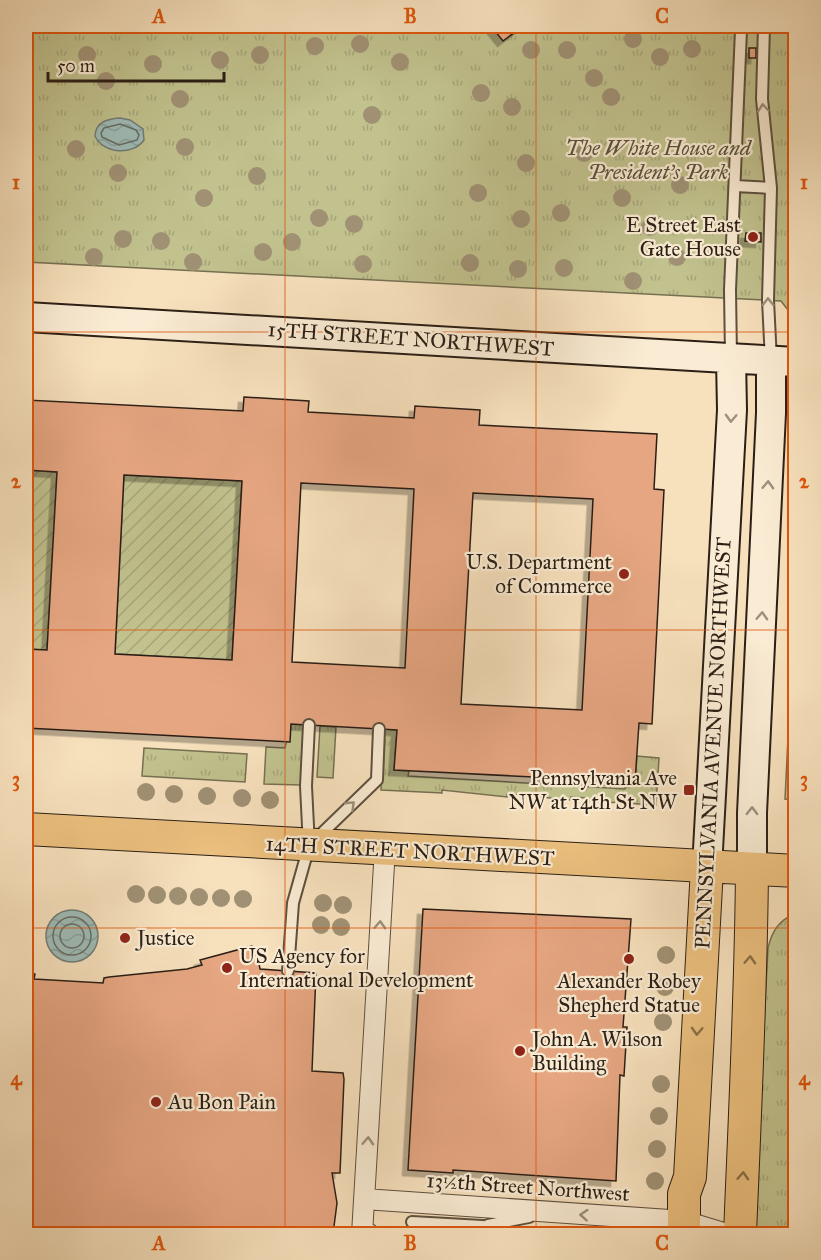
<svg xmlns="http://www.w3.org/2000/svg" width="821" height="1260" viewBox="0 0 821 1260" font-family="'IM FELL Great Primer',serif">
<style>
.grass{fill:url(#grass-tufts);stroke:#767052;stroke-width:1.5}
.garden{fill:url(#garden-furrows);stroke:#767052;stroke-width:1.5}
.water{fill:url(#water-waves);stroke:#717d77;stroke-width:1.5}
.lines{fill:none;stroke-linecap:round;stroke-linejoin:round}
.shore{stroke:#656e66;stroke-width:1.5}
.building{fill:#e6a682;stroke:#2b1f15;stroke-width:1.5;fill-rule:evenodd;filter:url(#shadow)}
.service-casing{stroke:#5e503f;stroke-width:14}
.minor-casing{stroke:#5e503f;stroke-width:22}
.secondary-casing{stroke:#2b1f15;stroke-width:32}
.primary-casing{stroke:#2b1f15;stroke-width:34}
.service{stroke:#faecd4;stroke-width:10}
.minor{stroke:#faecd4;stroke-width:20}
.secondary{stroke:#faecd4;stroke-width:28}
.primary{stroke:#ecc07e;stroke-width:32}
.tree{fill:#a09174}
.oneway{stroke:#9d907e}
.oneway2{stroke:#8c704a}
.grid{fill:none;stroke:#df560c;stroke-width:1.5;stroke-opacity:0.55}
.poi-dot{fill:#8f2418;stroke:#faecd4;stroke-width:2}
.labels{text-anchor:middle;stroke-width:4.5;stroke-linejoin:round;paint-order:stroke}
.park-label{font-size:21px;font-style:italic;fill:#585039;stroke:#faecd4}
.poi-label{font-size:21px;fill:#2b1f15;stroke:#faecd4;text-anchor:start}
.street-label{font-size:21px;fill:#2b1f15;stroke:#faecd4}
.neatline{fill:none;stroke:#df560c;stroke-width:2}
.grid-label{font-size:20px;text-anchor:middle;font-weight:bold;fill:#df560c}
</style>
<defs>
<pattern id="grass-tufts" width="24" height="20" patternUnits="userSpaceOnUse" patternTransform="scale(1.5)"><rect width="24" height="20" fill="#c1c28e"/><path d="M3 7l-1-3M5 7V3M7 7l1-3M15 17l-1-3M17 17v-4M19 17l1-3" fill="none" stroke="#a6a67a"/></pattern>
<pattern id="garden-furrows" width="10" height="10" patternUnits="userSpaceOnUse" patternTransform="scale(1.5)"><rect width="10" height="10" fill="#c1c28e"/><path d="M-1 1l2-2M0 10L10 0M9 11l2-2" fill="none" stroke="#a6a67a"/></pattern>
<pattern id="water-waves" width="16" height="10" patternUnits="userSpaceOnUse" patternTransform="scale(1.5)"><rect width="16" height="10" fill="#9fbcb8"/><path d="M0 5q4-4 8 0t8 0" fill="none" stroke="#89a19d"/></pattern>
<filter id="shadow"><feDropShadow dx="-5.5" dy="5.5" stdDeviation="0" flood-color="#0004"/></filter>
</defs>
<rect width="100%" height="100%" fill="#f7e1bd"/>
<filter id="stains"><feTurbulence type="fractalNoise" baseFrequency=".00333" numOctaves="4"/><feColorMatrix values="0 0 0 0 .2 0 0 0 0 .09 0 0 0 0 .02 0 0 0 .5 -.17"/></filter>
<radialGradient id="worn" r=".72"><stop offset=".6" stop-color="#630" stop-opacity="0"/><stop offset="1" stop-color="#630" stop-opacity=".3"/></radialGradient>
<path class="grass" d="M26 26H795V319L781 301 26 262Z
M795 595 796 798 793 800 785 799Z
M291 724 304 725 301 785 264 784 266 747 285 748Z
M320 726 336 727 333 778 317 777Z
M384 729 397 730 394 770 409 771 408 776 625 789 626 782H635L637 756 659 758 656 805 588 801V798L571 797V800L507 794V797L442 790V793L381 790Z
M144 748 247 754 245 782 142 776Z
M795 914V1234H753L768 948C772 931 779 920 795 914Z"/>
<path class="garden" d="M26 470 57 472 47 650 26 649Z
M124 475 242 481 232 660 115 654Z"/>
<path class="water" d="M120 118 130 120 143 129 144 140C133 156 103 154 95 136 96 121 108 119 120 118Z
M46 936a26 26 0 1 1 52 0a26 26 0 1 1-52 0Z"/>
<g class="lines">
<path class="shore" d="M120 124 136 130 139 135 137 140 119 145 102 137 101 133 104 128Z
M53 936a19 19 0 1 1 38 0a19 19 0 1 1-38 0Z
M60 936a12 12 0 1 1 24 0a12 12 0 1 1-24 0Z"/>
</g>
<path class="building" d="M491 26H523L503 41Z
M749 48H756V58H749Z
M746 233H761V242L745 241Z
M244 397 309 401 308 412 414 418 415 406 480 410 479 425 657 434 654 489 664 490 652 724 639 723 635 782 394 770 397 730 291 724 290 742 26 728V649L47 650 57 472 26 470V400L243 411ZM124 475 242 481 232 660 115 654ZM301 483 414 489 405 668 292 662ZM473 493 593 499 582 710 461 704Z
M423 909 631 919 623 1027H627L624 1076 620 1075 616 1181 453 1170V1173L408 1170Z
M252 946 254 951 260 949 262 956 258 958 260 969 316 973 312 1071 343 1073 344 1079 340 1173H332L337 1203 333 1234H26V972L35 974 34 979 103 983 104 978 109 977 187 969 202 965 200 960Z"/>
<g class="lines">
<g class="service-casing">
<path id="service" d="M764 26 762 99 771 188 768 300 771 361
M735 186 771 188
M731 357 730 290 741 30 744 26
M316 839 377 780 379 729
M288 971 293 903 309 846 306 786 309 725
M412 1222 482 1226 524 1234
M488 1225 529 1217"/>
</g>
<g class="minor-casing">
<path id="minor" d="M364 1199 684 1221 727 1234
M369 1234H362L385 848"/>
</g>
<g class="secondary-casing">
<path id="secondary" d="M26 317 796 362
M707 868 732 410 731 359
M752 870V813L771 413V361"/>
</g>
<g class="primary-casing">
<path id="primary" d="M26 829 796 871
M684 1234V1194L690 1177 707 868
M740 1234C745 1113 751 991 752 870"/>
</g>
<use href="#service" class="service"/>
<use href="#minor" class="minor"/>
<use href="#secondary" class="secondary"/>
<use href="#primary" class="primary"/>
</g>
<g class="tree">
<circle cx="633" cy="39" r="9"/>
<circle cx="360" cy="44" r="9"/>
<circle cx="315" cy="46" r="9"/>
<circle cx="692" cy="49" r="9"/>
<circle cx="531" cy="50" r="9"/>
<circle cx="567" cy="50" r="9"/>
<circle cx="87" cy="55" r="9"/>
<circle cx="260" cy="55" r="9"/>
<circle cx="660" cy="57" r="9"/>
<circle cx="220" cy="60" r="9"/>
<circle cx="400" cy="62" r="9"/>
<circle cx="153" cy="64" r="9"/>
<circle cx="594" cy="78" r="9"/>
<circle cx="106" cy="81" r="9"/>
<circle cx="481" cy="93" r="9"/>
<circle cx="611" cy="97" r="9"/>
<circle cx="180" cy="99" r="9"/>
<circle cx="512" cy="107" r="9"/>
<circle cx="372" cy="115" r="9"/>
<circle cx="185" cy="147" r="9"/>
<circle cx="76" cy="149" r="9"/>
<circle cx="584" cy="153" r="9"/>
<circle cx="526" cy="163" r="9"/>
<circle cx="118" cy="173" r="9"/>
<circle cx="257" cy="176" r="9"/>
<circle cx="680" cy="185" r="9"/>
<circle cx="478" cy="193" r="9"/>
<circle cx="204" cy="198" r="9"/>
<circle cx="622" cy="198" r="9"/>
<circle cx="561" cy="213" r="9"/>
<circle cx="319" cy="218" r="9"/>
<circle cx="521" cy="219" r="9"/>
<circle cx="354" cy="224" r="9"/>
<circle cx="650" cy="227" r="9"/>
<circle cx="123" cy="239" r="9"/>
<circle cx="161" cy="241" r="9"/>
<circle cx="292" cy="242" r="9"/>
<circle cx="263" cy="252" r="9"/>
<circle cx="94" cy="257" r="9"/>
<circle cx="677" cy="257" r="9"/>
<circle cx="193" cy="262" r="9"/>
<circle cx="470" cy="263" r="9"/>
<circle cx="363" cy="264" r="9"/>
<circle cx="564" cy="268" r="9"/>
<circle cx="518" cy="269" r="9"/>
<circle cx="633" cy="281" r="9"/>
<circle cx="146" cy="792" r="9"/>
<circle cx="174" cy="794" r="9"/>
<circle cx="207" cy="796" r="9"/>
<circle cx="242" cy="798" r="9"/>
<circle cx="270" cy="800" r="9"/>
<circle cx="136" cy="894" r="9"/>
<circle cx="157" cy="895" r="9"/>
<circle cx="178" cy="896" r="9"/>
<circle cx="199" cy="897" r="9"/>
<circle cx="221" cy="898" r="9"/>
<circle cx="243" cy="899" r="9"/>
<circle cx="323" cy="903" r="9"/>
<circle cx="343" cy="905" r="9"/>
<circle cx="321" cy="925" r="9"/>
<circle cx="341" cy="927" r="9"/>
<circle cx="666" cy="955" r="9"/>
<circle cx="665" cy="987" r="9"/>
<circle cx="663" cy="1022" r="9"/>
<circle cx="661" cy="1084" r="9"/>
<circle cx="659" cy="1116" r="9"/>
<circle cx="657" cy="1149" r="9"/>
<circle cx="655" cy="1181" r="9"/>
</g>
<defs><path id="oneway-chevron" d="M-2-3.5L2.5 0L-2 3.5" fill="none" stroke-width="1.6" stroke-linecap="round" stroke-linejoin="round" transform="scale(1.5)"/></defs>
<g class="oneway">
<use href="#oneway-chevron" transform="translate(763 108) rotate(-95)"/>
<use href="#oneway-chevron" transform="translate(768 302) rotate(-91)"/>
<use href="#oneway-chevron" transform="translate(731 418) rotate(92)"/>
<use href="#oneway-chevron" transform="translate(768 485) rotate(-88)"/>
<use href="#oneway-chevron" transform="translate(762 616) rotate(-87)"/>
<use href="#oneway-chevron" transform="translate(351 805) rotate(-44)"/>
<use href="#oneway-chevron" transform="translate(752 811) rotate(-89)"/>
<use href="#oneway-chevron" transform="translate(380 925) rotate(-87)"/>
<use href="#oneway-chevron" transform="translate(368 1141) rotate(-87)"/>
<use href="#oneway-chevron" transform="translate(584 1215) rotate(-176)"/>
</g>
<g class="oneway2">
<use href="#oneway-chevron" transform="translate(750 960) rotate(-87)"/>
<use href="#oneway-chevron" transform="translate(697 1031) rotate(93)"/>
<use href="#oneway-chevron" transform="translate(743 1176) rotate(-87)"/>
</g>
<path class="grid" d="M285 26V1234M536 26V1234M26 332H796M26 630H796M26 928H796"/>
<g class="poi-dot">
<circle cx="753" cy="237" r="6"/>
<circle cx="624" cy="574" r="6"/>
<rect x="683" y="784" width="12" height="12" rx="3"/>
<circle cx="125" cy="938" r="6"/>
<circle cx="629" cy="959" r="6"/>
<circle cx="227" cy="968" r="6"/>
<circle cx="520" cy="1051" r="6"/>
<circle cx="156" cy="1102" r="6"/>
</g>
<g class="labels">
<g class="park-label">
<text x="658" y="155">The White House and<tspan x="658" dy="24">President's Park</tspan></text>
</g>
<g class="poi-label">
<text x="741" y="232" text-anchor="end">E Street East<tspan x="741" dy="24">Gate House</tspan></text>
<text x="612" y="569" text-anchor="end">U.S. Department<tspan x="612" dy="24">of Commerce</tspan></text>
<text x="677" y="785" text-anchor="end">Pennsylvania Ave<tspan x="677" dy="24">NW at 14th St NW</tspan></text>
<text x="137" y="945">Justice</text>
<text x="239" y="963">US Agency for<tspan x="239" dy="24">International Development</tspan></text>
<text x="629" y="988" text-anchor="middle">Alexander Robey<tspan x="629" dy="24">Shepherd Statue</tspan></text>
<text x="532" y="1046">John A. Wilson<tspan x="532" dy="24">Building</tspan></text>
<text x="168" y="1109">Au Bon Pain</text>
</g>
<g class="street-label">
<text transform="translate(411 339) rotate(4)" y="7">15TH STREET NORTHWEST</text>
<text transform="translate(713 743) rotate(-87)" y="7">PENNSYLVANIA AVENUE NORTHWEST</text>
<text transform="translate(410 851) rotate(3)" y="7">14TH STREET NORTHWEST</text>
<text transform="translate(528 1187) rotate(4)" y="7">13½th Street Northwest</text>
</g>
</g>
<rect width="821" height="1260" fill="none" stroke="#f7e1bd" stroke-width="66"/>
<path d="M48 72v9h176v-9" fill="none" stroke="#2b1f15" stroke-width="3"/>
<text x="57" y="72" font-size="18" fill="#2b1f15" stroke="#faecd4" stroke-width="4.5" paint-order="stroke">50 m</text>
<rect x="33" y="33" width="755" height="1194" class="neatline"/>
<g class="grid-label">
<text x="159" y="23">A</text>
<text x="410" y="23">B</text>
<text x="662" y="23">C</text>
<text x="16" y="189">1</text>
<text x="804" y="189">1</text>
<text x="16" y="488">2</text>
<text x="804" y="488">2</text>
<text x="16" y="786">3</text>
<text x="804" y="786">3</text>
<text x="16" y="1085">4</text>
<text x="804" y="1085">4</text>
<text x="159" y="1250">A</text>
<text x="410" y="1250">B</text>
<text x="662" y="1250">C</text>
</g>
<rect width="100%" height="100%" filter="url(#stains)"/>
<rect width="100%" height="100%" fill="url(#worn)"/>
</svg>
